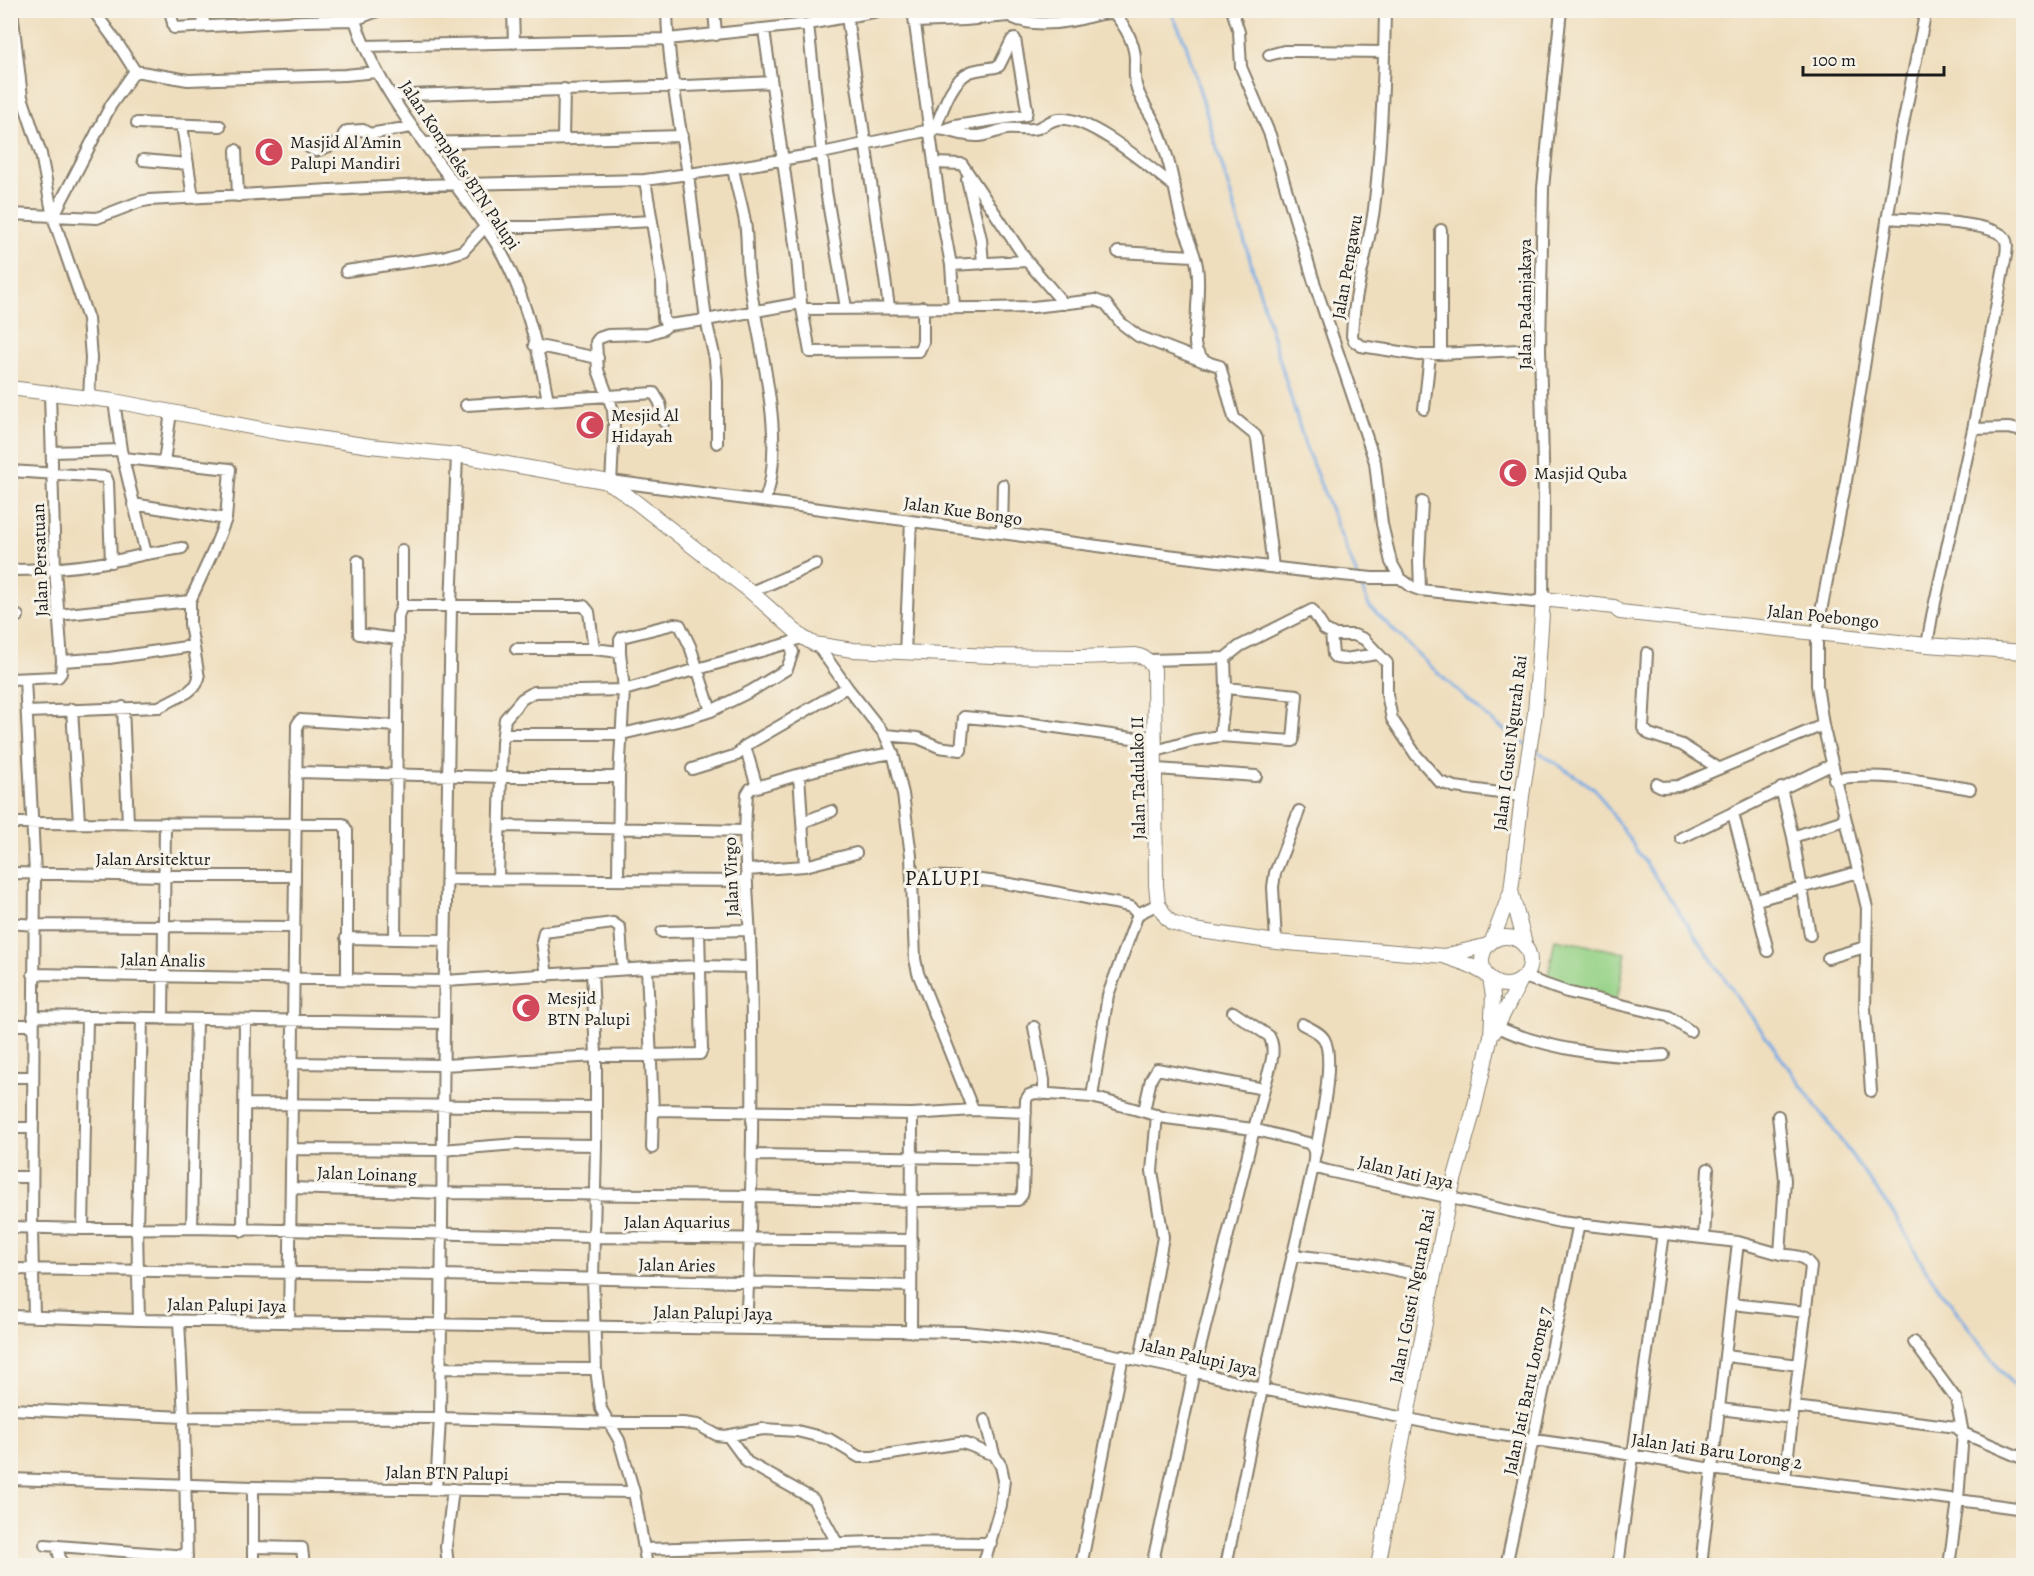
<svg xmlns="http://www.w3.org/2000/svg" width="2034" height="1576" viewBox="0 0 2034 1576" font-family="Alegreya,serif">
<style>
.pitch{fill:#96d287;stroke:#597752;stroke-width:1.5}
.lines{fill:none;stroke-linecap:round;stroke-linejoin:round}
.stream{stroke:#77aae3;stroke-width:3}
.minor-casing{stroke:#867d6c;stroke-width:14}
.major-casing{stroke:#867d6c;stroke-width:16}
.minor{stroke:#fff;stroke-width:10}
.major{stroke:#fff;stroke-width:14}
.labels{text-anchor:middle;stroke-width:6;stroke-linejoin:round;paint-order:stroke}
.poi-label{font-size:18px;fill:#1c1c1c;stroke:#f7f3e8;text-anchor:start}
.street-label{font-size:18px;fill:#1c1c1c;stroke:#f7f3e8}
.quarter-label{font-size:21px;letter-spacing:1.5px;fill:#1c1c1c;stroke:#f7f3e8}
</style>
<rect width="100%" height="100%" fill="#f7f3e8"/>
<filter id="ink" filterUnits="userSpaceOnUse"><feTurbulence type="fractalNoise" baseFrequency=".0167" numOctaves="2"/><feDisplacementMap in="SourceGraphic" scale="12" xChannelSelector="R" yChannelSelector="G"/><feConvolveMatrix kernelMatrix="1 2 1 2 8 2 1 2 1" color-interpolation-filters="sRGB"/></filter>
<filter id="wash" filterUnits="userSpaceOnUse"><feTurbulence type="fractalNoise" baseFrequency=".008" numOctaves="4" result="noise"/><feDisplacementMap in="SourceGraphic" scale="24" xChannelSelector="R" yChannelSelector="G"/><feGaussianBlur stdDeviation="1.35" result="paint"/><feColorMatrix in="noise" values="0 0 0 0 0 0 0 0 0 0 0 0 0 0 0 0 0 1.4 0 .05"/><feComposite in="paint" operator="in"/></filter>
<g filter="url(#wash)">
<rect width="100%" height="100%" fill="#efdebd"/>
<path class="pitch" d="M1555 939 1626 953 1617 1000 1546 986Z"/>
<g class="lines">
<path class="stream" d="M1170 10 1186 44 1305 445 1369 606 1429 665 1493 722 1526 744
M1534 749 1595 789 1738 998 1894 1214 1926 1270 2001 1371 2024 1398"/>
</g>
</g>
<g filter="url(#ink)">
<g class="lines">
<g class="minor-casing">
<path id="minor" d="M12 10 22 97 41 154 53 217 88 319 91 358 89 398
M93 10 118 44 135 71 188 80 345 75 377 72
M170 10 174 28 303 21 354 20 380 10
M201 10 205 26
M352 10C377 101 449 167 497 245 523 288 539 351 548 400L466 405
M513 10 514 43
M667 10C668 66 679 120 688 174L733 168C736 186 742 204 745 222 748 240 746 259 749 277 757 340 788 441 765 500
M714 10 716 35
M913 10 940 206 951 265 954 307
M1003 10C1017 27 1052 24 1071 21 1085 19 1100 12 1114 13 1124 25 1134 41 1135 58 1135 67 1134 76 1136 85 1140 102 1152 114 1158 130 1169 157 1174 185 1180 214 1184 232 1194 248 1197 266 1199 279 1198 295 1197 307 1197 334 1184 359 1220 366L1234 418 1255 435 1257 439 1273 567
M1232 10 1239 32 1241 67 1270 135 1314 282 1375 462 1382 524 1391 562 1400 578 1412 587 1420 590 1533 602 1543 599 1544 499 1540 349 1543 188 1561 10
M1385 10C1384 77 1382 143 1374 209 1368 253 1354 290 1352 336L1354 341 1361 346 1419 355 1540 349
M847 17 889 307
M915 22 965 20 1008 16
M808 24 826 191 846 308
M764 30 797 258 801 303 810 352 919 351 923 342V307
M365 46 668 39 808 24 884 10
M1269 55 1284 51H1300L1384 52
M392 96C519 90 645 89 771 82
M10 98 22 97
M137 123 220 126
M182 125 193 198
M935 129C942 112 951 80 970 72 979 68 990 69 999 66L1012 40 1015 39 1027 110 1026 115 955 126 946 129
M563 138 564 89
M424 143 682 136
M310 148 316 151 341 142 344 134 347 131 363 130 369 134 411 127
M236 150 238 196
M143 160 188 164
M934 163 962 164 1027 261 1064 304
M733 168 822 153 935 129C950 129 963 137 979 136 988 135 997 131 1006 129 1016 128 1028 131 1038 128 1045 126 1050 120 1058 119 1090 115 1150 168 1175 187
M967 179 981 239 983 264
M645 180 662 282 663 319 668 325
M10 214 97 218 139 202 149 200 422 185 645 180 688 174 706 320 715 359 717 381V443
M53 217 111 105 135 71
M1887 218C1910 220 1989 221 2004 237 2008 242 2007 248 2006 255L1973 429 1932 616 1927 645
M1118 252 1194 256
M951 265 1027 261
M346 271 443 257 463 251 485 227H539L652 221
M802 309 987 308 1033 307 1095 300 1106 304 1121 323 1138 336 1205 362
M534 345 598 358
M1441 354V230
M548 400 654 393 660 403 664 422
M1424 409 1430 355
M1973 429 2008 428 2024 431
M52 452 121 450
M164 462 171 412
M10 471 106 477 108 482 111 562
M611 481 1150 553 1312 572 1372 578H1400
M611 484 614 424 613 410 598 370 596 342 599 338 608 335 648 334 663 329 668 325 706 320 801 303
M133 504 226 519
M1002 533 1003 485
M402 550V606
M146 554 182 548
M358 561 359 634 398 639
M10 570C57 570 101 565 146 554L121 450 114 401
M1420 590 1419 561 1422 502
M751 592 816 564
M58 615 190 601
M10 617 18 616
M1331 633 1333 655 1336 658 1345 659 1377 654
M818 646 847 687 885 735 893 753 903 794 911 856 915 959 918 973 973 1110
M516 649H594L620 652 624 690 619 777 618 880
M620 652V640L622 637 674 624 680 625 690 646 711 711
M905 653 911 521
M1647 653 1643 728 1649 734 1682 745 1718 768
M1225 658 1226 688 1220 736 1293 741 1297 695 1226 688
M1149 660 1225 658 1240 646 1312 610 1324 629 1335 635H1354L1364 639 1387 663V694L1392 719 1416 755 1440 782 1455 787 1522 796
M62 661 109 658 193 646
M10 679 58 677 61 673 62 661 55 569 50 393
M25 679 35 874 32 1228 34 1317
M123 707 128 823
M72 709 79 822
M27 712 159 707 188 692 196 685 199 678 190 624V601L214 549 226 519 230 469 123 458
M503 734H622L686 719 711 711 751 691 787 669 793 652 789 643
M885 735 918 738 939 747 961 750 964 717 1020 722 1132 738 1156 736
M745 746 847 687
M1156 751 1194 740 1220 736
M692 769 737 755 745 746 757 787
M1157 769 1256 776
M296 772 502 777H619
M1834 779C1880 772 1924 781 1970 789
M1656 784 1662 787 1678 786 1823 725
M1781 788 1793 837 1810 935
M1733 813 1768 951
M803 822 832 811
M10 823 343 824 347 831V979
M500 826C582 828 664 829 746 831
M1793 837 1844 820
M1681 838 1831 765
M805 866 856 853
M747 870 805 866 799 775
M10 873 165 876H295
M913 877C978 873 1053 893 1119 904L1131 907 1138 914
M498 878 502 742 505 719 522 699 534 692 624 690 789 643 802 637
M447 879 746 881
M1757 900 1858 872
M10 923 34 925 294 927
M662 932 749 930
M346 938 446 940
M395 938 398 616 402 606H584L589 612 594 649
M1276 942 1273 887 1275 873 1299 811
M1828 958 1865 947
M647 968 700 966 751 967
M592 971 596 1056V1145L593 1280 596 1369 601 1409 619 1440 634 1492 647 1566
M33 974 445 981 647 968 653 1110 652 1148
M547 976 542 941 544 932 613 923 620 928 623 969
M1524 977 1567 992 1668 1016 1690 1031
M1233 1012 1269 1036C1278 1051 1268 1072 1264 1089
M33 1016 444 1023
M163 1019 165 823
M1302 1024C1309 1028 1320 1032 1324 1039 1336 1059 1319 1131 1315 1155
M10 1025H33
M1034 1027 1044 1080V1094
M1497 1027C1545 1048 1612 1060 1664 1055
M292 1063 444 1065 596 1056 700 1054 702 1049 699 931
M10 1077H33
M1871 1091 1865 1009 1867 908 1823 725 1817 685V632L1846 481 1900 139 1926 10
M1092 1097 1166 1118 1253 1129 1308 1143C1317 1148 1314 1158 1313 1167L1328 1171 1560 1222 1738 1242 1780 1254 1785 1180 1778 1116
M245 1104 596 1107
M653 1110 912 1114 973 1110 1026 1112
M1144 1111 1151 1079 1157 1069 1264 1089 1194 1372 1152 1566
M10 1128H32
M291 1149 442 1150 517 1144 596 1145
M753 1155 1024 1159
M10 1177H32
M291 1188 442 1193 752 1196 912 1201 1018 1200 1022 1195 1023 1191 1026 1100 1029 1095 1035 1093 1092 1097 1108 995 1138 914 1158 904
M10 1227 83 1229 192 1228 594 1237 912 1240
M192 1228 196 1019
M83 1229 87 1018
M243 1231 245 1020
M1704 1238 1708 1169
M1780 1254C1793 1256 1805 1254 1811 1267L1785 1478
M1292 1255 1363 1263 1434 1278
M10 1269 441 1275 911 1286
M1732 1304 1806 1312
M10 1316 139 1320 965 1332 1016 1337 1071 1346 1209 1375 1262 1389 1458 1429 1598 1449 1711 1469 1958 1500 1949 1566
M139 1320 137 1229 142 1019
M179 1321 184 1417 187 1566
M289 1323 297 725 300 720 397 726
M746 1329C752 1209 754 1089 751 968 750 910 742 852 747 794L750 789C797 775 845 760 893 753
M911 1332 912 1114
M1914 1342 1956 1399 1963 1433 2024 1459
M1726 1356 1799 1365
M1140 1360 1163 1237 1152 1171 1157 1115
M440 1368 596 1369
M1794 1407 1956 1427 1963 1433 1958 1500 2024 1509
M10 1409 184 1417 440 1418 619 1423H683L698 1425 717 1435 725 1436 763 1429 797 1431 829 1439 859 1457H873L960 1443C973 1444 981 1453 994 1454
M1720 1409 1792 1418
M728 1436 747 1462 813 1499 837 1543
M10 1479 253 1487 634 1492
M436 1489 440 1418 444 1023 451 606 457 455
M45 1545 187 1556
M57 1546 62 1566
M253 1547 302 1548 304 1566
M644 1549 875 1542 991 1543
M1701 1564 1714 1566
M253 1566V1487
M448 1566 446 1547 453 1489
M983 1566 1001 1505 1004 1480 1001 1466 994 1454 985 1420
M1081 1566 1123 1356
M1226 1566 1262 1389 1313 1167
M1506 1566 1579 1223
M1618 1566 1663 1233
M1701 1566 1738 1242"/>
</g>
<g class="major-casing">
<path id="major" d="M10 388 114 401 277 432 370 446 457 455 604 481 618 488 751 592 802 637 814 644 853 650 992 656 1080 657 1136 655C1145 657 1151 661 1154 670L1156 885 1158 904 1166 917 1172 923 1194 930 1276 942 1444 956 1488 945
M1511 891 1526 947
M1482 961a24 24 0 1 1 48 0a24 24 0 1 1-48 0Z
M1492 941 1511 891 1522 796 1535 713 1543 599 1614 607 1620 612 1927 645 2024 652
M1446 957 1469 965 1487 975
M1494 1032 1521 980
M1378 1566 1449 1198 1474 1109 1491 1036 1493 996 1490 978"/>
</g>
<use href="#minor" class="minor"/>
<use href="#major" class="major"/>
</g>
</g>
<defs>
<g id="mosque-disc" transform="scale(1.5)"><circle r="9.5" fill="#d1495b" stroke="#f7f3e8"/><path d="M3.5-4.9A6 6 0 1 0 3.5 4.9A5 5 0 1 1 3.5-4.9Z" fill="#fff"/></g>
</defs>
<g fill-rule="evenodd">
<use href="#mosque-disc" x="269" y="152"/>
<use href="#mosque-disc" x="590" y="425"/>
<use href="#mosque-disc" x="1513" y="473"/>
<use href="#mosque-disc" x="526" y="1008"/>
</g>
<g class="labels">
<g class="poi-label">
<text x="290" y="148">Masjid Al Amin<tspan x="290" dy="21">Palupi Mandiri</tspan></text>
<text x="611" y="421">Mesjid Al<tspan x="611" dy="21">Hidayah</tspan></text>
<text x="1534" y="479">Masjid Quba</text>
<text x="547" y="1004">Mesjid<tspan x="547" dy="21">BTN Palupi</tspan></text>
</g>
<g class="street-label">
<text transform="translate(460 165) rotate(56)" y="6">Jalan Kompleks BTN Palupi</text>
<text transform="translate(1347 267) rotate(-80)" y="6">Jalan Pengawu</text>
<text transform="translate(1525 304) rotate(-90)" y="6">Jalan Padanjakaya</text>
<text transform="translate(963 511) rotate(8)" y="6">Jalan Kue Bongo</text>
<text transform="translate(40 560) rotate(-92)" y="6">Jalan Persatuan</text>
<text transform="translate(1823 616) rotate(6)" y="6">Jalan Poebongo</text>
<text transform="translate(1510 743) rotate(-83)" y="6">Jalan I Gusti Ngurah Rai</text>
<text transform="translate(1138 778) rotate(-91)" y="6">Jalan Tadulako II</text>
<text x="153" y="865">Jalan Arsitektur</text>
<text transform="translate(731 877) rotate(-92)" y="6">Jalan Virgo</text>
<text transform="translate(163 960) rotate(1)" y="6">Jalan Analis</text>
<text transform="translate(1406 1172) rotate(13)" y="6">Jalan Jati Jaya</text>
<text transform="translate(367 1174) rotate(2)" y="6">Jalan Loinang</text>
<text x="677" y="1228">Jalan Aquarius</text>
<text transform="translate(677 1265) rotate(1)" y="6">Jalan Aries</text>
<text transform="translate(1412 1296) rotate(-79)" y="6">Jalan I Gusti Ngurah Rai</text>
<text transform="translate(227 1305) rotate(1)" y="6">Jalan Palupi Jaya</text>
<text transform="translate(713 1313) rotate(1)" y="6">Jalan Palupi Jaya</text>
<text transform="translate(1199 1357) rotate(13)" y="6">Jalan Palupi Jaya</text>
<text transform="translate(1527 1391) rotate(-78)" y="6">Jalan Jati Baru Lorong 7</text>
<text transform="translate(1717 1451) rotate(8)" y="6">Jalan Jati Baru Lorong 2</text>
<text transform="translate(447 1473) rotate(1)" y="6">Jalan BTN Palupi</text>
</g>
<g class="quarter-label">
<text x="943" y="885">PALUPI</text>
</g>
</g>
<rect width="2034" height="1576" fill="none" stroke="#f7f3e8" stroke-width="36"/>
<path d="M1803 66v9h141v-9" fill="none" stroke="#1c1c1c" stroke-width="3"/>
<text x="1812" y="66" font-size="18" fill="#1c1c1c" stroke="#f7f3e8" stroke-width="4.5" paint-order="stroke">100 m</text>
</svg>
